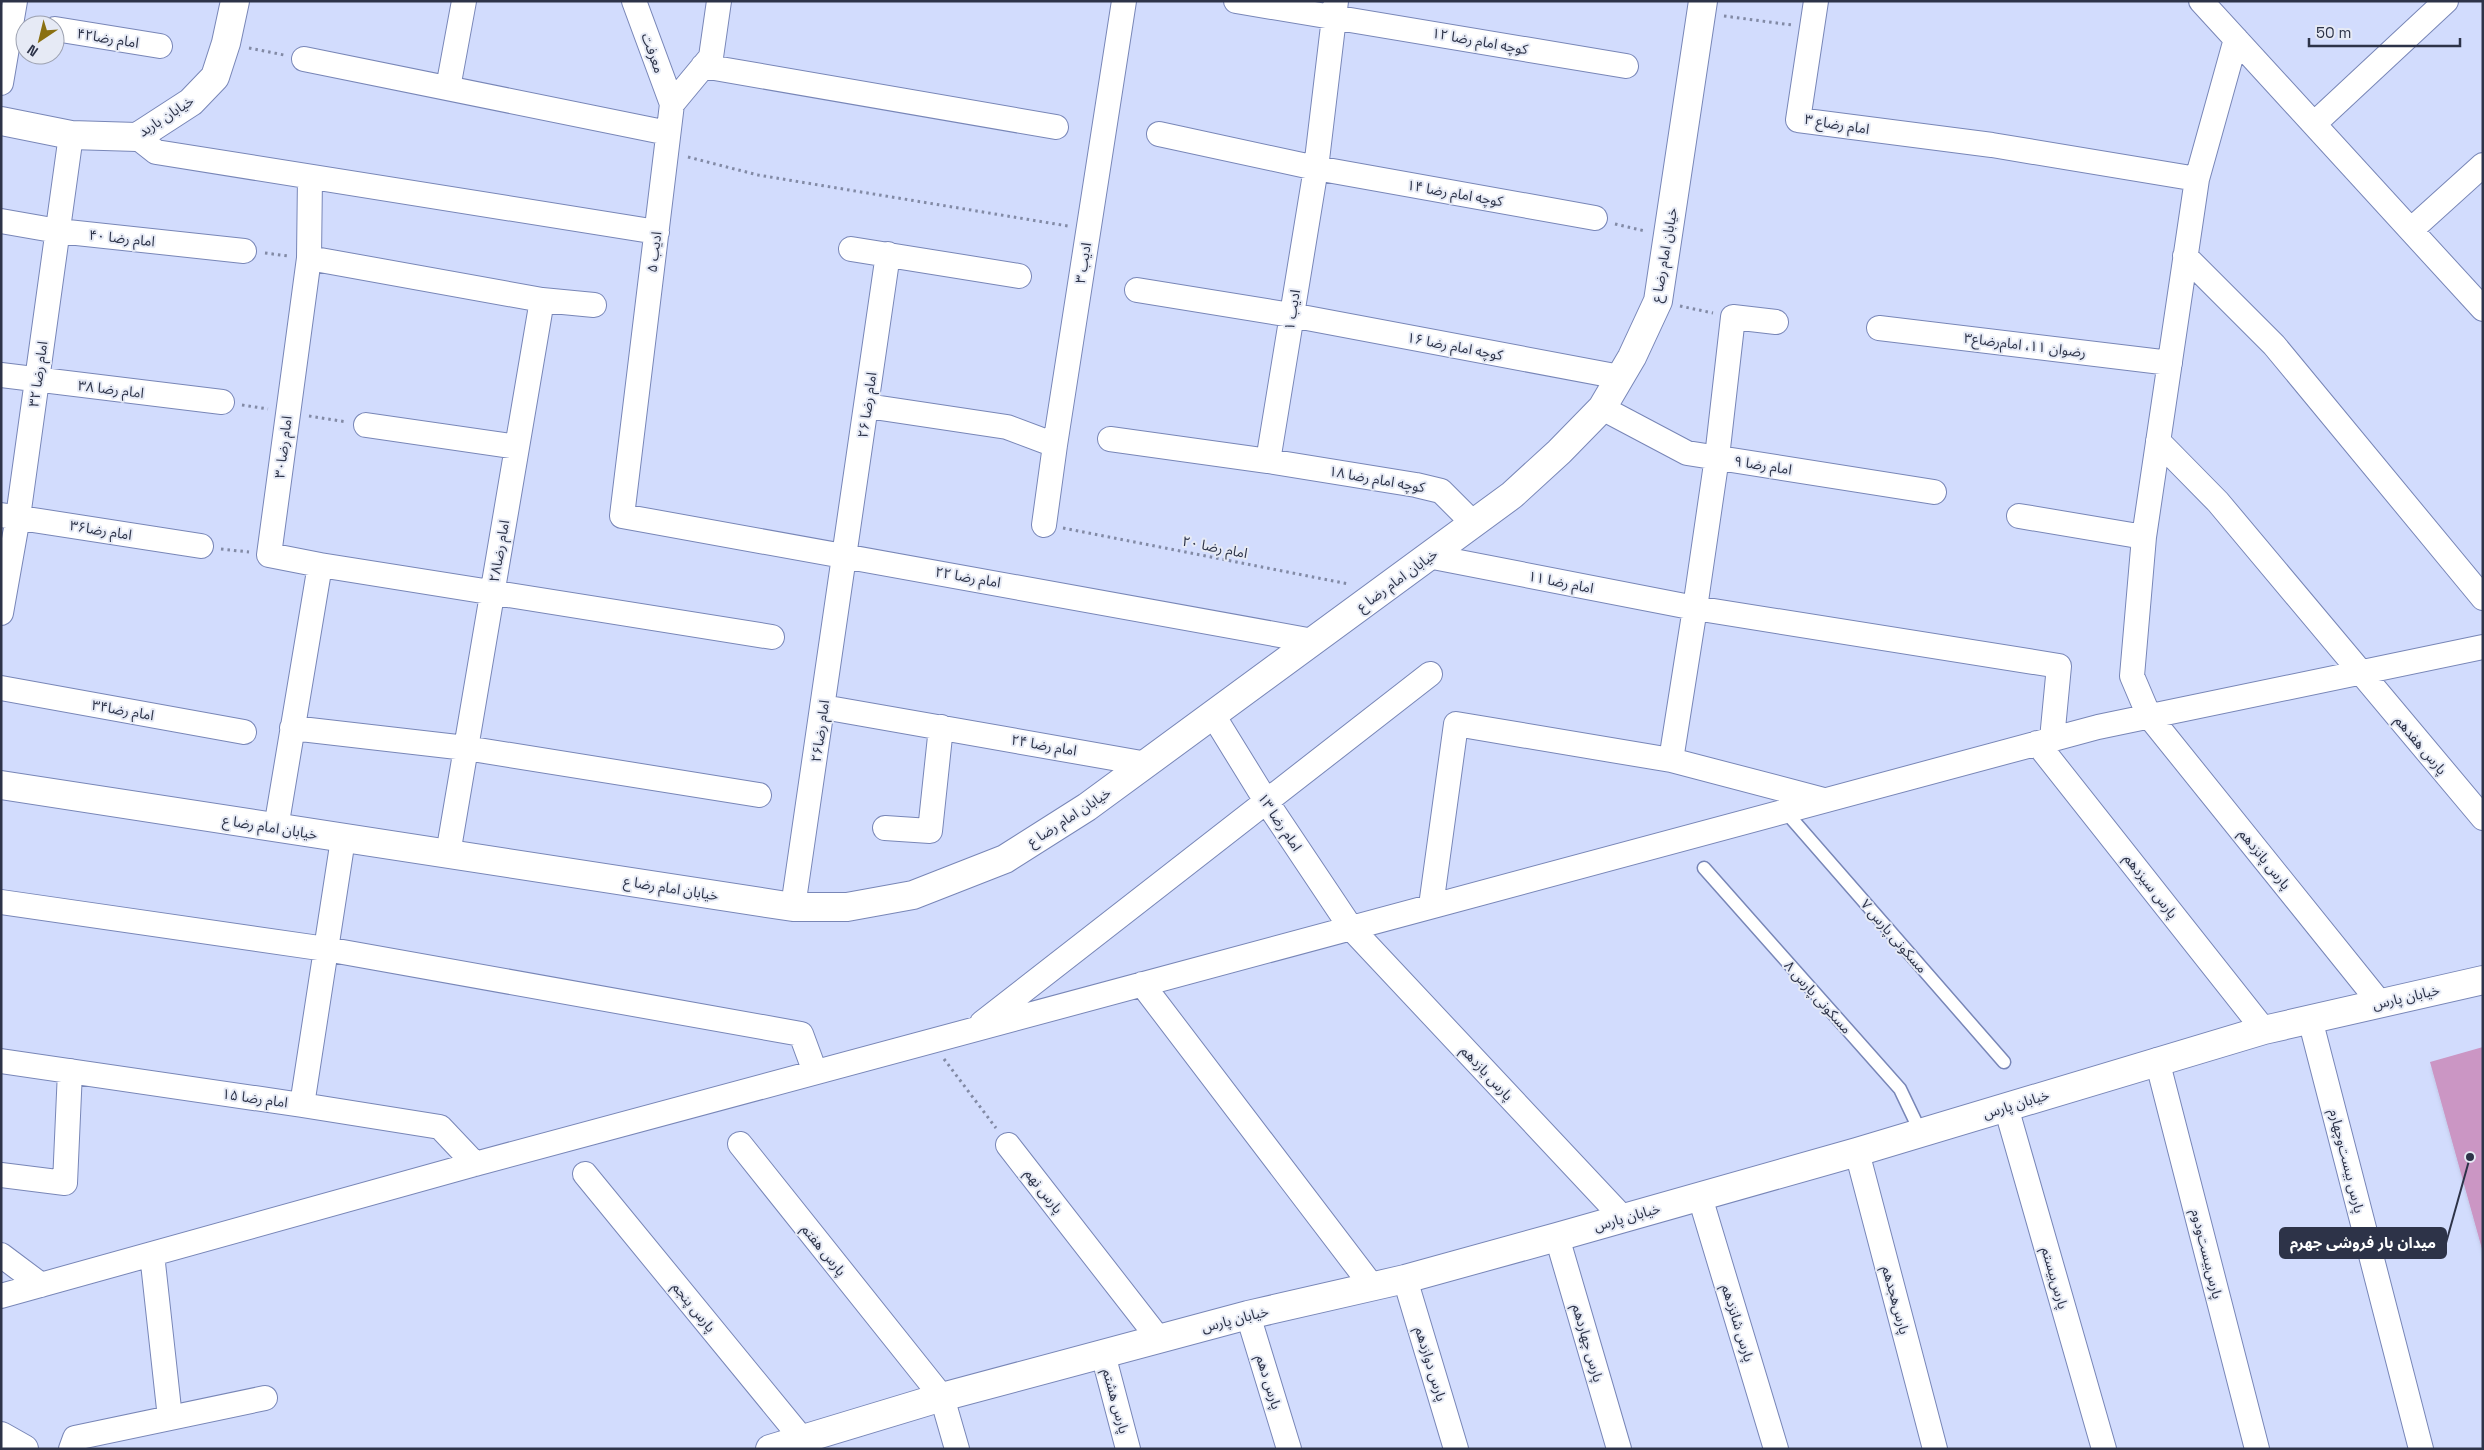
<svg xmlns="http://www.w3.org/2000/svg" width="2484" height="1450" viewBox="0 0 2484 1450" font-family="'Space Grotesk','Noto Sans Arabic',sans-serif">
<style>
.building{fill:#cb96c4;filter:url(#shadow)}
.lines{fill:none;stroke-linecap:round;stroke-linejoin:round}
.service-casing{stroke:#7886b7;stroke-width:15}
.minor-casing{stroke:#7886b7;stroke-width:26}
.tertiary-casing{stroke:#7886b7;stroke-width:30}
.secondary-casing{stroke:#7886b7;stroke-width:30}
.path{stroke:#828aa5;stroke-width:3;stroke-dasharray:2.5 4;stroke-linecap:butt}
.service{stroke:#fff;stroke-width:12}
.minor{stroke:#fff;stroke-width:24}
.tertiary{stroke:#fff;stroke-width:28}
.secondary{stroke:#fff;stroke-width:28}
.labels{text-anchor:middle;stroke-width:4;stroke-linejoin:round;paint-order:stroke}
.street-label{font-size:14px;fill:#2d3348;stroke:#e6eaf5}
.leader{fill:none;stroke:#2d3348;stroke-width:2}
.callout-dot{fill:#2d3348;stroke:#e6eaf5;stroke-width:2}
.callout{fill:#2d3348;stroke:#2d3348;stroke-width:2}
.callout-label{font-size:15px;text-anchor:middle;font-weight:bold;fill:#fff}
</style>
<defs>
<filter id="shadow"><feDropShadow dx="3" dy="5.5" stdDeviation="2.5" flood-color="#0004"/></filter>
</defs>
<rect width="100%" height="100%" fill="#d2dcfd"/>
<path class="building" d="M2483 1047V1249H2482L2430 1062Z"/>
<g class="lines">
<g class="service-casing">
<path id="service" d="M1785 811 2004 1062
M1704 868 1900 1089 1921 1133"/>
</g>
<g class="minor-casing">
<path id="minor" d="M634 1 672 104
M719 1 711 57 672 104 622 516 1313 641
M1236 1 1626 66
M1816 1 1798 120 1992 145 2197 179
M2201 1 2483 309
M55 29 160 46
M2236 39 2197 179 2144 537 2132 676 2149 716 2380 1003
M304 59 668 133
M703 66 1056 127
M1 83 15 1
M448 88 464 1
M2314 124 2446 1
M1159 134 1316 168 1595 218
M137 137 156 152 657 232
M1 221 58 231 244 251
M2411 230 2483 165
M851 249 1019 276
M2185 256 2274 345 2483 598
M309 258 310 177
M1137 290 1291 315 1620 377
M1776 322 1733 317 1717 457 1695 608 2059 666 2052 739
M1879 328 2170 363
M1 375 222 402
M867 406 1007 427 1055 445
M1602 408 1687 453 1934 492
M366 425 517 447
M1110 439 1268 461 1316 168 1336 1
M2158 441 2218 502 2483 818
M1268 461 1416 485 1441 491 1473 523
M1 515 201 546
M2019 516 2144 537
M1044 525 1055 445 1124 1
M1428 556 1695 608 1671 760 1456 724 1431 906
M320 565 772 637
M1 613 18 517 71 135
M1 688 244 732
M823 707 1147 764
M1213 715 1266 801 1351 928 1623 1218
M292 728 466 748 759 795
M2037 743 2264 1030
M1671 760 1824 800
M276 828 320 565 269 555 309 258 542 300
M885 828 930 831 941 727
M448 854 542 300 594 305
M1 902 326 949 801 1034 815 1072
M793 907 888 254
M1142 984 1372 1286
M2310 1019 2421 1449
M982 1023 1430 674
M2157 1060 2257 1449
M1 1061 302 1105 343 839
M302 1105 440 1127 475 1164
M2006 1107 2104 1449
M740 1144 942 1397 957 1449
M1008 1145 1159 1339
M1857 1152 1935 1449
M585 1174 803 1440 805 1449
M1 1175 65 1183 70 1071
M1700 1197 1776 1449
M1557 1237 1619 1449
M152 1254 170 1418
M1 1255 41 1285
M1405 1279 1456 1449
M1 1296 475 1164 2098 727 2483 647
M1248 1315 1289 1449
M1103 1354 1128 1449
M71 1449 75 1438 265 1398"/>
</g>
<g class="tertiary-casing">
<path id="tertiary" d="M1 121 71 135 137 137 191 102 215 77 226 43 235 1"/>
</g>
<g class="secondary-casing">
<path id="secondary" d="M1 785 793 907H847L913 895 1005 859 1087 807 1512 495 1559 452 1602 408 1632 357 1658 301 1703 1
M1 1436 24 1449
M770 1449 942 1397 1248 1315 1405 1279 1557 1237 1857 1152 2264 1030 2483 980"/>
</g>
<path class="path" d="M1724 16 1792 25
M249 48 284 55
M688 157 758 175 1068 226
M1615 224 1645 231
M265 253 288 256
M1680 306 1713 313
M242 405 268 409
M309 416 347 422
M1063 528 1349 584
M221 549 249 552
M944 1059 996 1128"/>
<use href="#service" class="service"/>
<use href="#minor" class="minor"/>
<use href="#tertiary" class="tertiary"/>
<use href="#secondary" class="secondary"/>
</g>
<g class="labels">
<g class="street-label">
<text transform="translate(108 38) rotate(9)" y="5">امام رضا۴۲</text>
<text transform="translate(1480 41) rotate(10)" y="5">کوچه امام رضا ۱۲</text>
<text transform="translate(653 53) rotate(70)" y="5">معرفت</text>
<text transform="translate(166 116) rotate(-33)" y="5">خیابان باربد</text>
<text transform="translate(1837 124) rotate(9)" y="5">امام رضا‌ع ۳</text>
<text transform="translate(1455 193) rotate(10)" y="5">کوچه امام رضا ۱۴</text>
<text transform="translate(122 238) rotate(6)" y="5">امام رضا ۴۰</text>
<text transform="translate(654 252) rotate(-83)" y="5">ادیب ۵</text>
<text transform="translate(1664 255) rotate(-80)" y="5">خیابان امام رضا ع</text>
<text transform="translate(1083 263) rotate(-81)" y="5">ادیب ۳</text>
<text transform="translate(1292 310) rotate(-81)" y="5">ادیب ۱</text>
<text transform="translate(2025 345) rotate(7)" y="5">رضوان ۱۱، امام‌رضا‌ع‌۳</text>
<text transform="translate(1455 346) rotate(11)" y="5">کوچه امام رضا ۱۶</text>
<text transform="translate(38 374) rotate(-82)" y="5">امام رضا ۳۲</text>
<text transform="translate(111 389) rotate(7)" y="5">امام رضا ۳۸</text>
<text transform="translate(867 405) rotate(-82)" y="5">امام رضا ۲۶</text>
<text transform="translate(283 447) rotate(-83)" y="5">امام رضا۳۰</text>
<text transform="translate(1763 465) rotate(9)" y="5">امام رضا ۹</text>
<text transform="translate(1377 479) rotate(10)" y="5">کوچه امام رضا ۱۸</text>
<text transform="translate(101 530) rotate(9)" y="5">امام رضا۳۶</text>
<text transform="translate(1215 547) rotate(11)" y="5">امام رضا ۲۰</text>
<text transform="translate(499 551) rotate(-80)" y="5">امام رضا۲۸</text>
<text transform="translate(968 577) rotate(10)" y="5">امام رضا ۲۲</text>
<text transform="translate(1397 580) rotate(-36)" y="5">خیابان امام رضا ع</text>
<text transform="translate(1561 582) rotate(11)" y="5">امام رضا ۱۱</text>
<text transform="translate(123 710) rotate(10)" y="5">امام رضا۳۴</text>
<text transform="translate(820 731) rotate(-82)" y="5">امام رضا۲۶</text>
<text transform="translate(1044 745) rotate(10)" y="5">امام رضا ۲۴</text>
<text transform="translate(2421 745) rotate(50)" y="5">پارس‌ هفدهم</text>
<text transform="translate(1069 817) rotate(-33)" y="5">خیابان امام رضا ع</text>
<text transform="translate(1280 822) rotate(56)" y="5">امام رضا ۱۳</text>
<text transform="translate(270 827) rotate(9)" y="5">خیابان امام رضا ع</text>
<text transform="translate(2265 859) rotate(51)" y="5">پارس‌ پانزدهم</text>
<text transform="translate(2151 886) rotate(52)" y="5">پارس‌ سیزدهم</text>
<text transform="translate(671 888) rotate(9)" y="5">خیابان امام رضا ع</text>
<text transform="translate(1894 936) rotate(49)" y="5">مسکونی ‌پارس ۷</text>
<text transform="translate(1818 997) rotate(48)" y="5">مسکونی پارس ۸</text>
<text transform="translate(2406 997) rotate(-13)" y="5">خیابان پارس</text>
<text transform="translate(1487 1073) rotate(47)" y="5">پارس‌‌ یازدهم</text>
<text transform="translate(255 1098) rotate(8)" y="5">۱۵ امام رضا</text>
<text transform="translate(2016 1104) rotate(-17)" y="5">خیابان پارس</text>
<text transform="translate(2347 1161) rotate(76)" y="5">پارس بیست‌وچهارم</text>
<text transform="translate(1044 1191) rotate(52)" y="5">پارس‌‌ نهم</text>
<text transform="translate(1627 1217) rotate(-16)" y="5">خیابان پارس</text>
<text transform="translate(824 1250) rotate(51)" y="5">پارس‌‌ هفتم</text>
<text transform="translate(2207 1254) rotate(76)" y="5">پارس‌بیست‌و‌دوم</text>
<text transform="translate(2055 1278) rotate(74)" y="5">پارس‌بیستم</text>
<text transform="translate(1896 1300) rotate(75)" y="5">پارس‌‌هجدهم</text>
<text transform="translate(694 1307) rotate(51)" y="5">پارس‌‌ پنجم</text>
<text transform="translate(1235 1319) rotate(-14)" y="5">خیابان پارس</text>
<text transform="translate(1738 1323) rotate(73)" y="5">پارس‌‌ شانزدهم</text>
<text transform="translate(1588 1343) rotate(74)" y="5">پارس‌‌ چهاردهم</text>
<text transform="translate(1431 1364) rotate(73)" y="5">پارس‌‌ دوازدهم</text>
<text transform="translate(1269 1382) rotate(73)" y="5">پارس‌‌ دهم</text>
<text transform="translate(1116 1401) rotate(75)" y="5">پارس‌‌ هشتم</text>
</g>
</g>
<path class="leader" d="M2470 1157L2446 1243"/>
<circle class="callout-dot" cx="2470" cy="1157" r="5"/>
<rect class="callout" x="2280" y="1228" width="166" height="30" rx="5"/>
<g class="callout-label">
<text x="2363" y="1248">میدان بار فروشی جهرم</text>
</g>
<rect width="2484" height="1450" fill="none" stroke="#2d3348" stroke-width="5"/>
<g transform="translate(40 40) rotate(215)"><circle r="24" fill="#e6eaf5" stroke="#9ca1b0"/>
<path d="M0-4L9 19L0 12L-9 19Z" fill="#8a7011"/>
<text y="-8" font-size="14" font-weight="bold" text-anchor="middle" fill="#2d3348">N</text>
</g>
<path d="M2309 38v8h151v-8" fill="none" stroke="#2d3348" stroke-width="2.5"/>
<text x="2316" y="38" font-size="15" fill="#2d3348" stroke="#e6eaf5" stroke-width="4" paint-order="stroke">50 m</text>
</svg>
